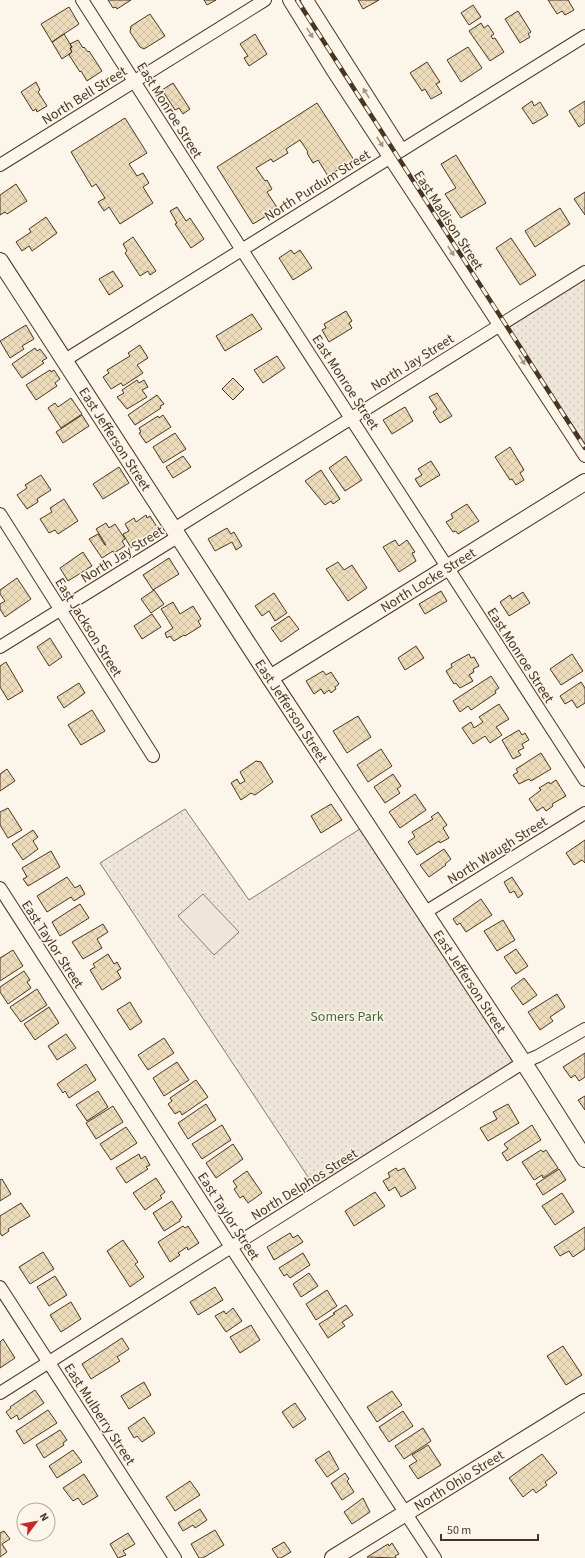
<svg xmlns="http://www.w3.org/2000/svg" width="585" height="1558" viewBox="0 0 585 1558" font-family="'Source Sans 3',sans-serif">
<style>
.park{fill:url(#park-dots);stroke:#887966}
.pitch{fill:#ede6d9;stroke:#887966}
.building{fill:url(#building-cross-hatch);stroke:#4a3520}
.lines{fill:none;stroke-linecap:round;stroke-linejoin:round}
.street-casing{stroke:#4a3520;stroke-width:14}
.secondary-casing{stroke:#4a3520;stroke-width:18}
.street{stroke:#fbf6e9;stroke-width:12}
.secondary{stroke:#fbf6e9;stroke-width:16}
.rail-casing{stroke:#4a3520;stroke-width:4.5}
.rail{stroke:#fbf6e9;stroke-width:3;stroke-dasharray:9;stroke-linecap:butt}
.oneway{fill:#a29684}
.labels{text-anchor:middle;stroke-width:3;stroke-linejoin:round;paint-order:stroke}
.street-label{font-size:14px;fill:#4a3520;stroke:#fbf6e9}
.park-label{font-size:14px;fill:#436837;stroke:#fbf6e9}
</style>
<defs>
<pattern id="park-dots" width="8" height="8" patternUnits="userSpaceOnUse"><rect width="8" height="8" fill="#ede6d9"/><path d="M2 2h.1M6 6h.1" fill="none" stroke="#cdc6ba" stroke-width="1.8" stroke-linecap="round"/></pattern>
<pattern id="building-cross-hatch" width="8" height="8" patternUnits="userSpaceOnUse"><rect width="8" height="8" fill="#ecdcbc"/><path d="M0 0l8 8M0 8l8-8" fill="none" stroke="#ccbda1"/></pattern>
</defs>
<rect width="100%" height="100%" fill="#fbf6e9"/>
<path class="park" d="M585 272V455L505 322Z
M185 809 249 900 366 825 524 1062 318 1192 100 863Z"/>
<path class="pitch" d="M203 894 239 932 214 955 178 916Z"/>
<path class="building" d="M108 0H131L117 9 116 7 113 8Z
M204 0H216L207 5Z
M358 0H379L363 9Z
M548 0H568L574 10 565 15 562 11 557 14Z
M473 5 481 17 469 25 461 13Z
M69 7 79 24 52 42 41 24Z
M518 11 531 32 528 34 530 37 520 43 505 19Z
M150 14 165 36 144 49 140 47 130 32 131 26Z
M481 23 484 28 488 25 494 34 491 36 493 39 495 38 504 52 490 61 469 31Z
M64 34 72 47 70 48 72 52 62 59 52 42Z
M255 34 267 54 249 66 244 58 248 56 240 44Z
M78 40 83 48 84 47 88 52 89 51 102 71 87 81 81 71 80 72 69 55 72 52 70 48 72 47 70 44Z
M468 47 482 68 461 82 447 60Z
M427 62 440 82 436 84 442 93 431 99 425 89 422 91 410 73Z
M36 82 40 90 38 92 47 106 37 112 36 109 33 111 21 92Z
M173 83 190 109 183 114 179 108 175 110 162 90Z
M532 101 534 106 540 102 548 115 533 124 522 108Z
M585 101V123L579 127 569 111Z
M317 103 354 160 328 176 318 160 313 163 307 153 308 152 300 140 286 149 288 153 273 162 271 159 256 168 265 181 267 180 272 189 267 192 278 209 253 224 217 167Z
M125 118 147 153 129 164 137 176 143 173 149 183 143 187 153 203 120 224 109 207 104 211 98 202 105 198 96 184 92 187 71 152Z
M456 155 486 203 461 218 445 194 456 188 441 164Z
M16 184 27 201 7 214 5 212 0 215V195Z
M585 192V215L574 199Z
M177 207 186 221 190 218 204 239 191 248 175 224 177 223 170 211Z
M560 208 570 224 535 247 525 231Z
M46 217 57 233 32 251 29 246 22 251 16 242 31 232 29 229Z
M133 237 156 271 150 275 148 271 140 276 125 253 127 251 123 244Z
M511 238 536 275 520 285 496 248Z
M291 250 294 254 300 250 312 268 293 280 279 258Z
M113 271 123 286 109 295 99 279Z
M346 311 352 321 349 323 352 328 329 342 322 330 326 328 324 324Z
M252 314 262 329 225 351 216 336Z
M26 325 34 339 22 346 24 349 10 358 0 341Z
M140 345 148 358 137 365 143 373 123 386 121 383 111 389 103 377 109 373 107 370 130 356 128 353Z
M35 348 37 351 40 349 47 358 42 361 44 363 22 378 12 364Z
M277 356 285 368 263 383 254 370Z
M50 370 51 372 54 370 60 379 55 383 57 386 36 400 26 385Z
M233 378 244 389 233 400 222 389Z
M137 380 139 383 144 380 148 387 142 390 147 397 127 409 117 397 124 393 122 390Z
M437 393 452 416 440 423 433 412 437 409 429 397Z
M157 395 164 404 160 406 161 408 135 425 128 415Z
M71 398 82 414 61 428 48 408 55 403 58 407Z
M405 407 413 421 392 434 383 420Z
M82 415 89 426 63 443 56 432Z
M163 415 171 427 146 443 139 433 141 432 139 428 158 416 159 418Z
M175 433 186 449 163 463 153 447Z
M510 447 524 470 520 473 524 480 516 485 512 479 510 480 495 457Z
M183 456 191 467 173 478 166 467Z
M346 456 362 480 345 491 329 468Z
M431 461 440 475 420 487 415 479 422 475 418 469Z
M119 467 129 483 103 499 93 484Z
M321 470 340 499 333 504 331 501 325 505 305 481Z
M41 475 51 490 37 499 38 502 27 509 17 495 27 488 25 485Z
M64 499 78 521 58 534 55 530 49 533 40 519 52 512 50 508Z
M467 504 479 521 458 534 456 531 453 532 446 522 453 518 451 514Z
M146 515 147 518 150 516 157 527 156 533 131 548 123 534 129 531 125 524 134 518 136 522Z
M106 523 109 528 115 524 125 539 122 541 125 546 114 553 113 551 102 558 89 539 98 534 105 545H106L96 529Z
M227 528 231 534 234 532 242 546 236 550 232 542 215 551 208 539Z
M395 540 399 546 407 540 415 552 412 553 416 561 399 572 383 547Z
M83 552 92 566 68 581 60 568Z
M169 558 179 574 153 590 143 575Z
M338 562 344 570 352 565 367 588 348 601 326 569Z
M17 578 31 599 5 617 0 609V604L5 601 0 594V590Z
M154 590 164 604 151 613 141 599Z
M441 591 447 601 425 614 419 604Z
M523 592 530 603 509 616 500 602 510 595 512 599Z
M274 593 287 613 275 621 269 611 262 616 255 606Z
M173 602 180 614 193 606 201 619 198 621 201 626 185 636 184 635 174 641 170 636 167 638 165 633 173 628 161 609Z
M152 614 161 627 142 639 134 626Z
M289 616 299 629 281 642 271 628Z
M50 638 62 657 49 666 37 647Z
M416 646 424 658 405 670 398 658Z
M469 654 471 658 474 657 479 666 473 669 474 672 469 675 473 681 460 688 456 683 454 684 446 671 452 667 451 664Z
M572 654 583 671 561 685 550 669Z
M6 662 23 691 8 700 0 687V666Z
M323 671 326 675 331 672 339 684 335 687 336 689 331 693 329 690 324 694 321 689 314 694 306 681Z
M491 676 499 688 495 691 496 693 471 710 468 706 460 712 453 701Z
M581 682 585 688V703L577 708 572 700 565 704 560 696Z
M79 683 85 693 64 708 57 697Z
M499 704 509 719 496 727 502 735 490 743 485 736 473 744 462 728 471 722 474 728 483 722 479 717Z
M92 710 105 731 81 745 68 725Z
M358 716 371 737 347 753 333 731Z
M519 730 522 735 525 733 529 740 522 744 524 748 518 751 521 755 513 759 502 740Z
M381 749 392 766 368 782 357 765Z
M541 753 551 769 531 781 529 779 519 784 513 775 518 772 516 769Z
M256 761 261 762 273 782 255 795 251 793 241 800 231 783 237 779 240 784 245 781 240 772Z
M7 769 15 781 0 791V774Z
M393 774 401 786 397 789 400 793 385 803 374 787Z
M556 780 566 796 552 804 553 806 546 811 543 807 537 811 529 799 541 790 539 788 549 782 550 784Z
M415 794 426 810 400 828 389 812Z
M331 804 342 820 321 833 311 816Z
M8 808 22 830 8 838 0 825V812Z
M438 812 447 825 443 828 449 838 440 843 439 841 417 855 408 842 415 837 412 832 433 819 431 817Z
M33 830 38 837 33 841 38 849 23 860 12 844Z
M585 840V863L582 860 574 865 566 853Z
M444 849 451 859 445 864 446 865 429 877 420 865Z
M51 851 60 867 28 886 23 879 27 877 22 868Z
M67 877 75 888 80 885 85 894 74 901 71 897 47 912 37 896Z
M512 877 523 894 518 898 514 891 510 893 504 882Z
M481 899 492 915 466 932 460 923 457 925 453 919Z
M80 904 89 918 60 936 52 922Z
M503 920 515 940 497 951 484 931Z
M103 924 108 932 97 939 102 948 83 959 72 942Z
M516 949 528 966 516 974 504 957Z
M13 950 23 966 0 981V958Z
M108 954 114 964 117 962 121 969 117 971 121 978 102 990 90 970 95 967 93 964Z
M24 971 30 980 27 982 31 988 8 1004 0 992V987Z
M524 978 537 995 523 1005 511 988Z
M37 989 47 1005 21 1022 10 1007Z
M557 994 565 1007 550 1017 553 1021 540 1030 528 1012Z
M130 1002 142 1022 130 1030 117 1010Z
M49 1007 59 1023 35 1040 24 1024Z
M66 1034 76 1048 57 1060 48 1046Z
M164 1038 174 1053 148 1070 138 1055Z
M585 1053V1077L579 1081 575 1075 571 1078 563 1067Z
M177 1062 189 1080 164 1096 153 1078Z
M86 1064 96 1080 69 1098 65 1091 63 1093 57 1084Z
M196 1080 208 1097 182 1115 180 1111 175 1114 168 1104 172 1101 170 1098Z
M98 1091 108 1107 87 1121 76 1105Z
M585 1096V1110L578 1100Z
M206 1104 216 1120 188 1139 178 1123Z
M508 1104 519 1123 488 1141 480 1128 497 1119 493 1112Z
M113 1106 123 1122 96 1139 86 1123Z
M222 1125 231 1140 202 1159 192 1144Z
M532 1125 541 1140 507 1161 502 1153 508 1149 504 1144Z
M126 1127 137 1143 111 1160 100 1144Z
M233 1144 243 1159 216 1178 206 1163Z
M541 1150 543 1152 546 1150 558 1168 543 1178 542 1175 534 1180 522 1162Z
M139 1154 141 1159 145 1156 150 1165 146 1167 148 1169 126 1183 116 1168Z
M396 1168 398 1171 404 1168 416 1188 401 1197 395 1187 389 1191 383 1181 390 1177 388 1173Z
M559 1169 566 1180 543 1195 536 1184Z
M247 1171 262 1193 248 1203 243 1196 240 1198 234 1189 237 1187 233 1181Z
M156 1178 165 1192 160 1196 162 1198 145 1210 133 1193Z
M2 1179 11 1194 0 1201V1180Z
M375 1192 385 1206 354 1226 345 1211Z
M562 1193 574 1212 555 1225 542 1206Z
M172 1201 182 1217 180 1219V1221L164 1231 153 1213Z
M21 1203 30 1216 8 1229 9 1231 2 1236 0 1233V1216Z
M183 1226 185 1228 188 1226 199 1243 188 1250 187 1247 178 1253 180 1255 170 1262 158 1242Z
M585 1227V1249L573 1257 569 1251 560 1256 554 1247Z
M290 1233 293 1238 298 1235 303 1242 274 1260 267 1247Z
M123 1240 138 1262 135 1264 144 1277 130 1287 107 1251Z
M43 1252 54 1269 30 1284 19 1267Z
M303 1253 310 1265 290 1278 287 1274 284 1276 279 1268Z
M309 1273 318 1286 301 1297 293 1284Z
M55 1276 67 1295 49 1306 37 1287Z
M215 1287 223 1300 198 1315 190 1302Z
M327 1290 337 1306 316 1320 306 1304Z
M71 1302 81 1319 61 1332 50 1315Z
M346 1305 353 1315 342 1322 345 1326 328 1338 319 1324 335 1314 333 1313Z
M233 1308 242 1321 226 1332 215 1316 224 1311 226 1314Z
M251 1325 260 1340 240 1353 230 1337Z
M122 1338 129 1349 117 1357 120 1361 91 1379 82 1364Z
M3 1339 15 1358 0 1368V1342Z
M563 1346 582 1375 566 1385 547 1356Z
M144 1382 151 1395 129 1409 121 1396Z
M35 1390 44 1403 19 1420 17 1415 11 1419 6 1412 11 1408 10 1407Z
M392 1391 402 1405 377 1422 367 1407Z
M295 1403 306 1419 293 1428 282 1412Z
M48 1410 57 1423 24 1444 16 1431Z
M403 1411 413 1426 389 1442 379 1427Z
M144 1417 155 1433 142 1442 137 1436 134 1438 128 1428Z
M423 1428 431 1441 404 1459 395 1446Z
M60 1430 67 1440 63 1443 64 1445 44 1458 36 1445Z
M428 1445 441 1465 418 1479 409 1466 417 1461 412 1455Z
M73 1450 82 1462 57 1478 49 1466Z
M329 1451 339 1469 327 1477 315 1460Z
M542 1454 557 1473 545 1482 547 1485 536 1493 533 1489 523 1497 509 1478Z
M345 1473 349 1479 347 1481 354 1492 342 1500 331 1483Z
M84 1474 98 1496 83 1505 78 1498 73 1501 63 1488Z
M190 1481 200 1495 175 1511 166 1497Z
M363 1498 370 1512 352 1524 344 1512Z
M200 1509 207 1520 195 1528 193 1525 183 1531 178 1523Z
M215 1530 224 1545 203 1558H199L191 1544Z
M4 1531 10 1539 2 1544 7 1552 0 1557V1533Z
M128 1533 135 1544 123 1551 126 1555 118 1558 110 1544Z
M284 1542 291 1552 281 1558H278L272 1549Z
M392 1543 399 1554 395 1556 396 1558 367 1557 388 1544 389 1546Z"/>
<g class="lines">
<g class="street-casing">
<path id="street" d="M82 0 242 250 585 780
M289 0 334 73 585 456
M307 0 402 150
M0 165 265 0
M65 360 585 36
M0 514 153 756
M174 529 585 272
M0 647 179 536
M0 888 231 1247 435 1558
M424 913 585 813
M0 1287 175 1558
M0 1393 524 1062 538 1056 585 1029"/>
</g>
<g class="secondary-casing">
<g id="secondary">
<path id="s1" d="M0 261 270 678 533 1077 585 1159"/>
<path id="s2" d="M270 678 585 482"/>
<path id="s3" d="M333 1558 585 1402"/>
</g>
</g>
<use href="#street" class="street"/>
<use href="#secondary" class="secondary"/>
<g class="rail-casing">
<path id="rail" d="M297 0 585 448"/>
</g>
<use href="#rail" class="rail"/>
</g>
<defs><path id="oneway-solid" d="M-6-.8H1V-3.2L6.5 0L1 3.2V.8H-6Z"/></defs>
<g class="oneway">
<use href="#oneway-solid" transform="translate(310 33) rotate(58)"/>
<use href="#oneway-solid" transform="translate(366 93) rotate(-122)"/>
<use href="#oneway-solid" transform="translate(380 142) rotate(57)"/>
<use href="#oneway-solid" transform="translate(451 251) rotate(57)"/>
<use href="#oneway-solid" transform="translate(522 360) rotate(57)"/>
</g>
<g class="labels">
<g class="street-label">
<text transform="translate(84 95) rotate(-32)" y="5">North Bell Street</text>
<text transform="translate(170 110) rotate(58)" y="5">East Monroe Street</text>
<text transform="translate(317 185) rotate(-32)" y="5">North Purdum Street</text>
<text transform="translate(449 220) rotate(57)" y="5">East Madison Street</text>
<text transform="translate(412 362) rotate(-32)" y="5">North Jay Street</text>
<text transform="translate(346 382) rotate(57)" y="5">East Monroe Street</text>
<text dy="5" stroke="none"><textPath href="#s1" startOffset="212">East Jefferson Street</textPath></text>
<text transform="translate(122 554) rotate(-32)" y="5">North Jay Street</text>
<text dy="5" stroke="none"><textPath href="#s2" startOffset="186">North Locke Street</textPath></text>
<text transform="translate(89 627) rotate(58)" y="5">East Jackson Street</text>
<text transform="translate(521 655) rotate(57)" y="5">East Monroe Street</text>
<text dy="5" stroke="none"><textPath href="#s1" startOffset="536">East Jefferson Street</textPath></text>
<text transform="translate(497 850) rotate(-32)" y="5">North Waugh Street</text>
<text transform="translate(53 944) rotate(57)" y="5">East Taylor Street</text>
<text dy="5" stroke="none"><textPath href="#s1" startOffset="860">East Jefferson Street</textPath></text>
<text transform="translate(304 1184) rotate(-32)" y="5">North Delphos Street</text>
<text transform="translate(229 1216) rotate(57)" y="5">East Taylor Street</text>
<text transform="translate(100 1414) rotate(57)" y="5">East Mulberry Street</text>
<text dy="5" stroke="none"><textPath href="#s3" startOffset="148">North Ohio Street</textPath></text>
</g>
<g class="park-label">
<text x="347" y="1021">Somers Park</text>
</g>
</g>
<g transform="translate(36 1522) rotate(58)"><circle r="19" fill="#fbf6e9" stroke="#b4a999"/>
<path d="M0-3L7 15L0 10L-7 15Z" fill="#c62828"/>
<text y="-6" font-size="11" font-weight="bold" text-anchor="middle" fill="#4a3520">N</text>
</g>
<path d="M441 1534v6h97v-6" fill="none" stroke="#4a3520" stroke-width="2"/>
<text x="447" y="1534" font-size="12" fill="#4a3520" stroke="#fbf6e9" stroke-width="3" paint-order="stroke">50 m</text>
</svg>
